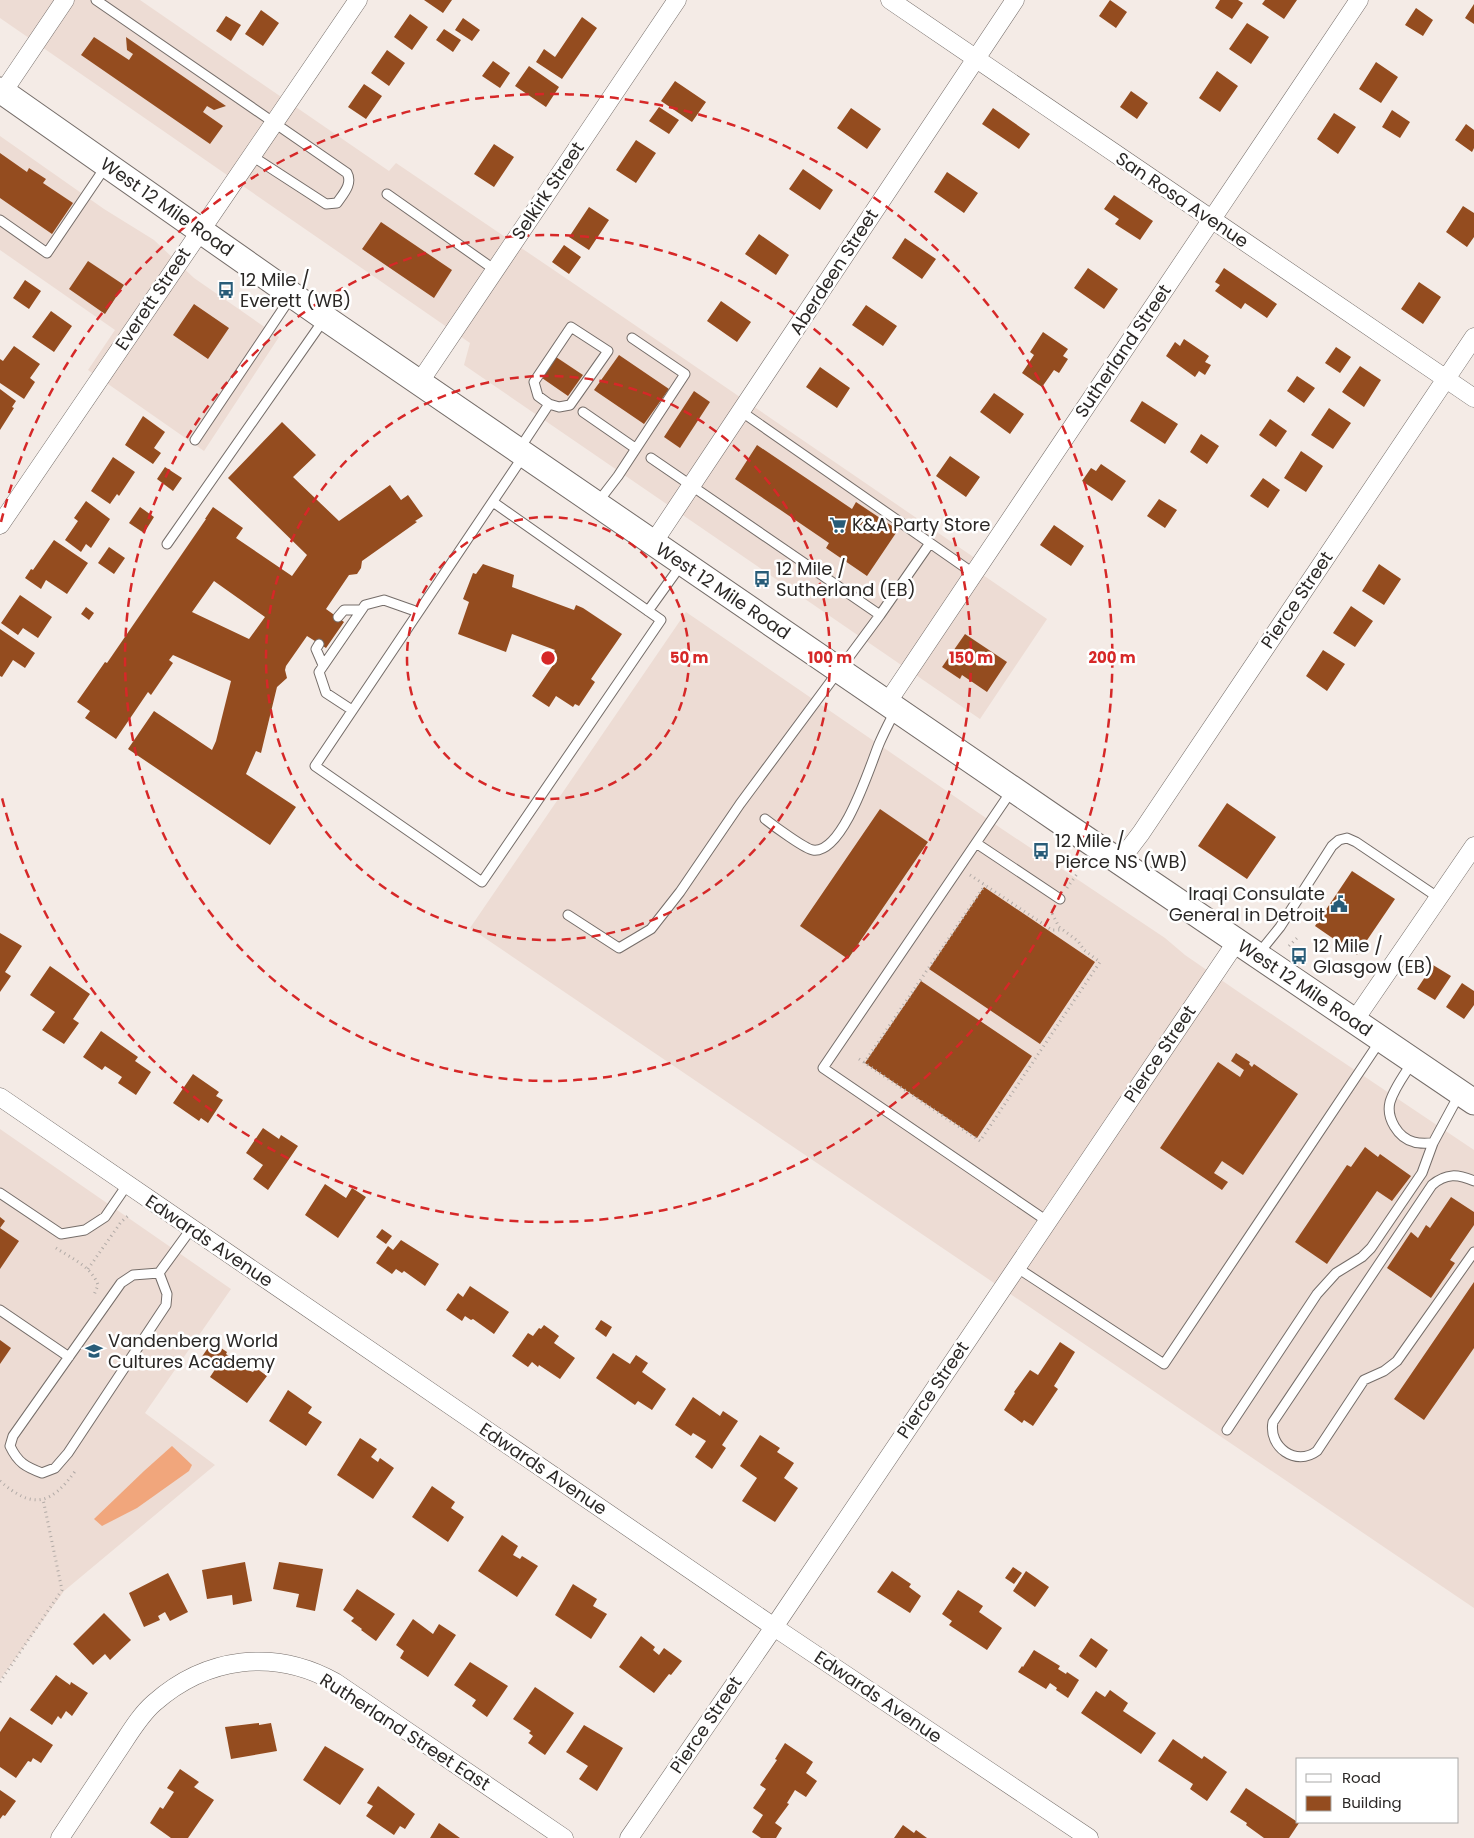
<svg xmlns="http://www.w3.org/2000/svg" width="1474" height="1838" viewBox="0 0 1474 1838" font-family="Poppins,sans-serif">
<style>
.built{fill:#eddcd4}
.green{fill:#f1a67c}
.building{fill:#944c1f;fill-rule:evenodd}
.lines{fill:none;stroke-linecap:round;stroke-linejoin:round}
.lane-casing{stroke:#756d69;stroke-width:11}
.street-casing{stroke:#756d69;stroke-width:19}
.secondary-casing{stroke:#756d69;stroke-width:27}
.path{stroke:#b1aaa6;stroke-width:3;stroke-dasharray:1 4;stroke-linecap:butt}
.lane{stroke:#fff;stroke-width:9}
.street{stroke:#fff;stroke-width:18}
.secondary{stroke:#fff;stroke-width:25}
.ring{fill:none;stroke:#d62828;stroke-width:2.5;stroke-dasharray:9 6}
.labels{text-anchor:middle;stroke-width:5;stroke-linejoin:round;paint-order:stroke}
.street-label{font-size:18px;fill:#2b2826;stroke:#fff}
.poi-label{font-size:18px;fill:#2b2826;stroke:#fff;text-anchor:start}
.centre{fill:#d62828;stroke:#fff;stroke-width:2.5}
.ring-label{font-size:15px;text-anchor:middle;font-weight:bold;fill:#d62828;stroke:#fff;stroke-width:5;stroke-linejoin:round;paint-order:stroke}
</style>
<rect width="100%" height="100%" fill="#f4ebe6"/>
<path class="built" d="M0 0H140L389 171 396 163 626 319 988 567 983 575 1047 619 980 719 464 365 470 343 0 18Z
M0 136 104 209 154 240 194 278 279 337 204 451 88 370 115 330 0 250Z
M686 612 1002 829 1165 938 1185 955 1243 995 1474 1150V1608L470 928Z
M0 1129 231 1289 145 1413 215 1465 64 1591 0 1680Z"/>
<path class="green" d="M172 1446 192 1465 189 1471 137 1508 102 1526 94 1519 144 1471Z"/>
<path class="building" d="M424 0H452L443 13Z
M1110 0 1127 12 1116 28 1099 16Z
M1220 0H1238L1243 3 1232 19 1215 8Z
M1265 0H1297L1284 19 1262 4Z
M1474 4V24L1465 18Z
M1416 8 1433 20 1423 36 1405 25Z
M261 10 279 23 263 46 245 34Z
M410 14 428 27 412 50 394 37Z
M226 16 241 25 231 41 216 31Z
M582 17 597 28 562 79 536 62 544 49 555 57Z
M463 18 480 30 472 41 455 30Z
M1247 23 1269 37 1251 64 1229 49Z
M444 29 461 40 453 52 436 40Z
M94 37 129 60 133 54 127 50 126 37 226 106 214 110 207 106 203 112 223 126 210 144 81 55Z
M387 50 405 63 389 86 371 73Z
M493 61 510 73 500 88 482 76Z
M1376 62 1398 77 1381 103 1359 89Z
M529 66 559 87 546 107 515 86Z
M1217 71 1238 86 1220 112 1199 98Z
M675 81 706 102 692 122 661 101Z
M364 84 382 96 366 119 348 107Z
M1131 91 1148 103 1137 119 1120 107Z
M659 107 679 120 669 134 649 121Z
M851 108 881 129 867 149 837 128Z
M993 108 1030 134 1019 149 982 124Z
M1392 110 1410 122 1400 138 1382 127Z
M1334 113 1356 127 1338 154 1317 139Z
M1466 124 1474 130V148L1472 152 1455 140Z
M636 140 656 153 636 183 616 170Z
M494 144 514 157 494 187 474 174Z
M0 153 27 172 29 168 46 179 43 183 73 203 52 234 0 198Z
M803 169 833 190 820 210 789 189Z
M947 172 978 193 964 213 934 192Z
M1114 195 1153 221 1140 240 1115 224 1119 219 1104 209Z
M1463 206 1474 213V237L1467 247 1446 232Z
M589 207 609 220 589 250 569 237Z
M381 222 452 270 434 298 362 249Z
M759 234 789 255 776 275 745 254Z
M905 238 936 259 922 279 892 258Z
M564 245 581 257 569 274 552 262Z
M88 261 124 285 105 314 69 289Z
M1088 268 1118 289 1104 309 1074 288Z
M1224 268 1277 304 1267 318 1245 303 1241 309 1215 291 1220 285 1215 282Z
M25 280 41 291 29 309 13 298Z
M1419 282 1441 297 1423 324 1401 309Z
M721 301 751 322 737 342 707 321Z
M194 304 229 328 208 359 173 335Z
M866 305 897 326 883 346 852 325Z
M51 311 72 326 54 352 32 337Z
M1043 332 1068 349 1063 356 1068 359 1059 373 1054 370 1042 387 1022 373 1034 355 1030 352Z
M1184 339 1209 356 1205 362 1211 365 1205 375 1199 371 1195 377 1166 356 1175 342 1180 346Z
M14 346 40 364 30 378 35 382 24 399 0 383V359L3 361Z
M1336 347 1351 357 1340 373 1325 363Z
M619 355 669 389 644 424 594 390Z
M556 357 583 375 568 396 542 378Z
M1360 366 1381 380 1364 407 1342 392Z
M820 367 850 388 837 408 806 387Z
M1297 376 1315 388 1304 403 1287 391Z
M0 389 16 401 12 407 14 408 0 430Z
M694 391 710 402 680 448 664 437Z
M994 393 1024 414 1010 434 980 412Z
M1142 401 1178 424 1165 444 1130 421Z
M1329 408 1351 423 1333 449 1311 435Z
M143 416 165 432 154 448 161 453 153 464 125 445Z
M1270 419 1287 431 1276 447 1259 435Z
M282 422 316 455 293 477 339 521 390 485 401 500 408 495 423 516 415 521 417 522 362 561 361 568 357 574 349 575 326 609 344 622 326 648 307 636 286 666 285 670 287 678 277 687 261 753 256 751 246 774 296 807 270 845 128 749 154 711 212 750 216 741 231 681 173 655 169 660 173 663 151 695 148 692 116 739 85 718 90 711 77 702 105 662 107 663 206 519H205L213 507 243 528 236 538 292 576 307 555 228 478ZM214 581 265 617 249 639 192 612Z
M1201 434 1219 446 1207 464 1190 452Z
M757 445 852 509 856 502 898 530 867 576 826 548 829 543 735 479Z
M1301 451 1323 466 1306 492 1284 478Z
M950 456 980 477 966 497 936 476Z
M113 457 135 472 119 496 117 494 110 504 91 491Z
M1101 464 1126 481 1112 501 1082 481 1091 468 1096 471Z
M165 467 182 478 173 491 157 479Z
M1263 478 1280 490 1268 508 1250 496Z
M1159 499 1177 510 1165 528 1147 516Z
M86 501 110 519 91 548 86 544 81 552 65 540 78 521 74 518Z
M140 507 154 517 144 533 129 523Z
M1054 525 1084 546 1071 566 1040 545Z
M54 540 88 563 67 594 46 580 41 589 25 578 31 569 33 570Z
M109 547 125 558 114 574 98 563Z
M483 564 514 575 512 587 574 610 576 605 583 608 622 634 591 679 595 682 579 706 575 704 573 707 556 696 549 707 532 696 557 659 551 655 555 650 512 634 506 652 458 634 469 602 463 599 473 573 476 574Z
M1379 564 1401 579 1384 605 1362 591Z
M20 595 52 617 38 638 23 628 18 635 1 623Z
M1351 606 1373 621 1355 647 1333 633Z
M86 607 94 613 89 620 81 614Z
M0 629 35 653 25 668 13 660 2 677 0 676Z
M965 634 1007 662 987 692 962 675 960 679 942 667Z
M1323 650 1345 664 1327 691 1306 676Z
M1227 803 1276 837 1247 879 1198 846Z
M880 809 928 842 848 959 800 926Z
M1352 871 1395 899 1357 955 1315 926Z
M984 887 1095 962 1040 1044 929 969Z
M0 933 22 946 5 972 11 976 0 992Z
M1433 965 1451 976 1435 1000 1417 989Z
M50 966 90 994 73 1019 79 1023 64 1044 42 1030 55 1012 30 995Z
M921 981 1032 1056 977 1138 865 1063Z
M1462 983 1474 991V1005L1464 1019 1446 1007Z
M101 1031 138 1057 135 1061 151 1072 136 1095 118 1083 122 1077 105 1066 102 1070 83 1057Z
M1236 1053 1250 1062 1249 1064 1252 1067 1254 1064 1298 1094 1243 1175 1222 1161 1214 1173 1228 1182 1222 1190 1160 1148 1218 1062 1240 1077 1244 1070 1231 1061Z
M193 1074 219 1092 216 1096 223 1100 208 1123 201 1118 199 1121 173 1103Z
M263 1128 279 1139 281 1135 298 1146 268 1190 253 1179 263 1165 246 1153Z
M1365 1147 1378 1157 1380 1154 1411 1176 1392 1201 1377 1191 1327 1264 1295 1242 1347 1165 1351 1167Z
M325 1184 346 1198 352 1188 366 1197 338 1238 305 1215Z
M1451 1197 1474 1212V1225L1450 1260 1455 1263 1431 1298 1387 1268 1411 1232 1418 1238 1426 1225 1430 1228Z
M0 1217 5 1221 0 1228 19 1241 0 1269Z
M382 1229 392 1236 386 1244 376 1237Z
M401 1240 439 1264 425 1286 404 1271 402 1273 396 1269 392 1274 376 1263 388 1246 393 1250Z
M1474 1282V1348L1424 1420 1394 1399Z
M470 1286 509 1312 494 1334 473 1319 471 1320 465 1316 462 1321 446 1310 458 1293 463 1297Z
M601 1320 612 1327 606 1337 595 1329Z
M544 1325 559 1336 554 1343 575 1358 560 1379 539 1365 538 1367 532 1362 528 1367 512 1356 528 1333 533 1336 539 1328 541 1329Z
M0 1340 11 1348 0 1364Z
M212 1342 227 1352 226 1354 248 1370 253 1372 256 1368 267 1376 247 1403 210 1377 216 1368 201 1358Z
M1060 1342 1075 1352 1054 1386 1058 1389 1033 1426 1024 1420 1022 1423 1004 1410 1015 1393 1014 1392 1030 1370 1038 1375Z
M613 1353 630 1364 636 1355 648 1363 642 1372 666 1389 652 1410 638 1401 635 1405 596 1378Z
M288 1390 312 1407 308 1413 322 1422 306 1446 269 1421Z
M693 1397 720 1416 723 1411 738 1421 722 1445 726 1448 712 1469 695 1457 706 1441 693 1433 691 1436 675 1425Z
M760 1435 780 1448 777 1452 794 1463 784 1478 798 1488 775 1522 742 1501 757 1478 740 1466Z
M360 1438 377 1449 371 1457 378 1462 380 1458 394 1468 373 1499 337 1475Z
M432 1486 455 1502 451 1508 464 1517 448 1542 412 1517Z
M502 1535 518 1546 513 1555 520 1559 522 1556 538 1566 517 1597 478 1571Z
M245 1562 252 1601 233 1605 232 1595 207 1599 202 1570Z
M279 1562 323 1569 315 1611 296 1607 299 1594 273 1589Z
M1013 1567 1022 1573 1014 1584 1005 1578Z
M892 1571 911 1584 909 1587 921 1596 910 1613 877 1592Z
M1026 1571 1049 1587 1035 1607 1013 1591Z
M168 1573 188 1612 170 1621 165 1612 158 1616 160 1620 144 1627 129 1593Z
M573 1584 597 1599 593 1606 607 1614 591 1639 555 1615Z
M357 1589 395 1614 376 1641 361 1630 362 1629 351 1621 354 1618 343 1610Z
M958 1590 983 1606 979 1612 1002 1628 987 1650 949 1625 952 1621 942 1614Z
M104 1613 131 1640 110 1660 105 1654 93 1665 73 1644Z
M413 1619 433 1634 439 1624 456 1635 428 1677 400 1658 404 1651 396 1645Z
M641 1636 655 1647 653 1650 659 1655 664 1648 682 1661 671 1675 669 1674 654 1693 619 1667Z
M1091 1638 1108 1650 1096 1668 1079 1656Z
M1034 1650 1060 1666 1058 1669 1066 1674 1067 1672 1079 1680 1068 1698 1056 1690 1057 1688 1050 1683 1046 1689 1018 1672 1022 1666 1023 1667Z
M470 1662 508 1686 487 1717 472 1706 476 1700 454 1685Z
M56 1675 70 1685 71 1682 88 1693 72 1716 66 1711 61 1719 58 1716 52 1725 30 1710Z
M535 1687 574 1713 545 1755 528 1743 533 1736 529 1733 531 1731 513 1719Z
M1110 1690 1128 1703 1123 1711 1156 1733 1141 1754 1081 1713 1096 1691 1105 1697Z
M10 1717 53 1745 41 1763 33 1758 31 1762 28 1761 16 1778 0 1767V1732Z
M259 1723V1725L271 1723 277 1751 231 1759 225 1727Z
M584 1725 623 1748 597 1791 579 1779 588 1766 566 1752Z
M1173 1739 1202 1759 1204 1756 1227 1772 1207 1801 1190 1789 1193 1784 1158 1761Z
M785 1743 813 1762 806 1773 817 1781 806 1797 795 1790 787 1803 789 1804 775 1823 782 1828 776 1838H761L752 1832 763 1815 753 1808 766 1789 760 1785 777 1760 775 1759Z
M325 1746 364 1769 340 1805 303 1780Z
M180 1769 199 1782 194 1787 214 1800 188 1838H171L150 1823 160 1807 163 1809 174 1792 167 1788Z
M378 1786 415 1814 405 1829 400 1826 394 1835 366 1816 373 1806 367 1803Z
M1246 1788 1299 1823 1289 1838H1264L1246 1825 1247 1823 1230 1812Z
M0 1790 16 1801 5 1816 3 1815 0 1819Z
M439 1823 460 1838H430Z
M903 1825 914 1833 916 1830 927 1838H894Z"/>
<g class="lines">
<g class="lane-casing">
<path id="lane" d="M96 0 347 173C353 184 343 194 337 203L326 204 252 156
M387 194 495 270
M0 220 47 253 106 166
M583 412 635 448
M742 412 930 543
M195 440 291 297
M520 448 549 404 559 407 570 405 608 351 571 327 534 382 538 396 549 404
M493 502 661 620 482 882 315 766 524 455
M598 502 618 476 685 374 632 338
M167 544 325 318
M648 611 681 565
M880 615 930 543 973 573
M338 617 344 610H361
M319 644 316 649 323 665
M352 710 326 693 319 672 365 605 384 600 418 612
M1012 790 823 1068 1047 1221
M765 819C774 826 805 849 813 850 843 854 870 766 879 744 884 732 890 721 896 709
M976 843 1060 899
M568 915 619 948 651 929 680 892 740 804 880 615 651 458
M1259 953 1280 927 1332 846 1339 840 1347 838 1356 842 1439 898
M1413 1061C1405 1074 1394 1088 1390 1102 1386 1118 1398 1138 1414 1142 1420 1144 1427 1143 1433 1143
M1474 1181C1458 1174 1446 1173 1432 1185L1273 1422C1268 1447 1296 1467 1317 1451L1364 1380 1384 1371 1397 1361 1474 1252
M0 1193 61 1234 85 1230 105 1217 127 1185
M1016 1267 1164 1364 1380 1041
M159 1273 167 1294 166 1305 68 1453 55 1468 42 1473C26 1467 18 1463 10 1446L13 1436 121 1283 133 1275 159 1273 191 1229
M0 1310 69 1357
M1227 1430 1317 1294 1336 1273 1362 1257 1371 1248 1422 1173 1433 1143 1460 1093"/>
</g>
<g class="street-casing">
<path id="street" d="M890 0 1474 398
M3 92 65 0
M419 383 677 0
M0 525 358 0
M653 543 1015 0
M887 703 1359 0
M1119 862 1141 833 1474 337
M1354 1021 1474 846
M0 1097 774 1627 1089 1838
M60 1838C79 1809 98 1781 117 1752 128 1736 139 1716 154 1703 206 1657 274 1648 335 1682L564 1838
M629 1838 774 1627 1237 941"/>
</g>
<g class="secondary-casing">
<path id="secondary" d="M0 90 325 318 1058 820 1474 1102"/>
</g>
<path class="path" d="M970 875 1052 930H1062
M1067 888 1077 874
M1289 946 1297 938
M859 1059 980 1141 1100 962 1084 950 1078 941 1059 927 1051 911 1052 910
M864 1063 985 885
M56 1248C71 1258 92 1267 98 1285L94 1295
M88 1269 121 1222 129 1215
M0 1481C33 1510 51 1505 76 1470
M0 1682 62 1590 43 1499"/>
<use href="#lane" class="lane"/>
<use href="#street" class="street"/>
<use href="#secondary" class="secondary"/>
</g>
<g class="ring">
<circle cx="548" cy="658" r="141"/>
<circle cx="548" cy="658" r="282"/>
<circle cx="548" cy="658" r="423"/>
<path d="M1 522A564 564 0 1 1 1 794"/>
</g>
<defs>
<g id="bus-bare" transform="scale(1.35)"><path d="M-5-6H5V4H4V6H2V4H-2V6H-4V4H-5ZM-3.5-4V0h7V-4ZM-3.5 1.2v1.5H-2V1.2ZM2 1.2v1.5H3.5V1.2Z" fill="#285c78" stroke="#fff" stroke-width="2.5" paint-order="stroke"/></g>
<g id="supermarket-bare" transform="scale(1.35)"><path d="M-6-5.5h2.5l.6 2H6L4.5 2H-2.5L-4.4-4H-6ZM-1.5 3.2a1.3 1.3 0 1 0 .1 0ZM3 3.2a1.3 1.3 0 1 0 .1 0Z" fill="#285c78" stroke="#fff" stroke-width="2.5" paint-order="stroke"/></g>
<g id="civic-bare" transform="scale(1.35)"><path d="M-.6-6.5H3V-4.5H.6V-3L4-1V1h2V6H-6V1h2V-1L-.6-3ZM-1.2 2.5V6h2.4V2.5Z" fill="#285c78" stroke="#fff" stroke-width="2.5" paint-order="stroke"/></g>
<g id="school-bare" transform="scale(1.35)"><path d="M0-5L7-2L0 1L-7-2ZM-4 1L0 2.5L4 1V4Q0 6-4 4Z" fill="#285c78" stroke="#fff" stroke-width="2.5" paint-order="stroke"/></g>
</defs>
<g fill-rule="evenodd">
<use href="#bus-bare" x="226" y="290"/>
<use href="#supermarket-bare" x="838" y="525"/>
<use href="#bus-bare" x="762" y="579"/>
<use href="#bus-bare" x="1041" y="851"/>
<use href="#civic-bare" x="1339" y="904"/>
<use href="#bus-bare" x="1299" y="956"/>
<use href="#school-bare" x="94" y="1351"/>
</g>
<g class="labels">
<g class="street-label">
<text transform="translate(548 191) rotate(-56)" y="6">Selkirk Street</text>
<text transform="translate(1182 200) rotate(34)" y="6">San Rosa Avenue</text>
<text transform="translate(167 207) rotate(35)" y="6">West 12 Mile Road</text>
<text transform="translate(834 272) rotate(-57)" y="6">Aberdeen Street</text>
<text transform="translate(153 299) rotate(-56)" y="6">Everett Street</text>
<text transform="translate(1123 351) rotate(-56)" y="6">Sutherland Street</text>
<text transform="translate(723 591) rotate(34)" y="6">West 12 Mile Road</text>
<text transform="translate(1297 600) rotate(-56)" y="6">Pierce Street</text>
<text transform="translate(1305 988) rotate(34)" y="6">West 12 Mile Road</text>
<text transform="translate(1160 1054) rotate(-56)" y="6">Pierce Street</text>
<text transform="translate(209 1241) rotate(34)" y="6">Edwards Avenue</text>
<text transform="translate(933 1390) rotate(-56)" y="6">Pierce Street</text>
<text transform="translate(543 1469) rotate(34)" y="6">Edwards Avenue</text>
<text transform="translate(878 1697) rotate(34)" y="6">Edwards Avenue</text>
<text transform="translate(706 1725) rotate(-56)" y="6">Pierce Street</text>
<text transform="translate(405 1732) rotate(33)" y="6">Rutherland Street East</text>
</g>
<g class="poi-label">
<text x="240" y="286">12 Mile /<tspan x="240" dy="21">Everett (WB)</tspan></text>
<text x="852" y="531">K&amp;A Party Store</text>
<text x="776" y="575">12 Mile /<tspan x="776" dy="21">Sutherland (EB)</tspan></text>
<text x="1055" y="847">12 Mile /<tspan x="1055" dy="21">Pierce NS (WB)</tspan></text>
<text x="1325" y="900" text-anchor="end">Iraqi Consulate<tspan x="1325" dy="21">General in Detroit</tspan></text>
<text x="1313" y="952">12 Mile /<tspan x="1313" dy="21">Glasgow (EB)</tspan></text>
<text x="108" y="1347">Vandenberg World<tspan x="108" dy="21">Cultures Academy</tspan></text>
</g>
</g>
<circle cx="548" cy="658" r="8" class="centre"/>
<g class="ring-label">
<text x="689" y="663">50 m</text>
<text x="830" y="663">100 m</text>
<text x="971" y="663">150 m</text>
<text x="1112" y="663">200 m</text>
</g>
<rect x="1296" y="1758" width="162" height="65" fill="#ffffff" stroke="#aaa9a8"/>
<rect x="1306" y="1774" width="25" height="8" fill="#ffffff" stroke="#aaa9a8"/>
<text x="1342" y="1783" font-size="15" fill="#2b2826">Road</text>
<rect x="1306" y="1796" width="25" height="15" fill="#944c1f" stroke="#aaa9a8"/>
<text x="1342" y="1808" font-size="15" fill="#2b2826">Building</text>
</svg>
